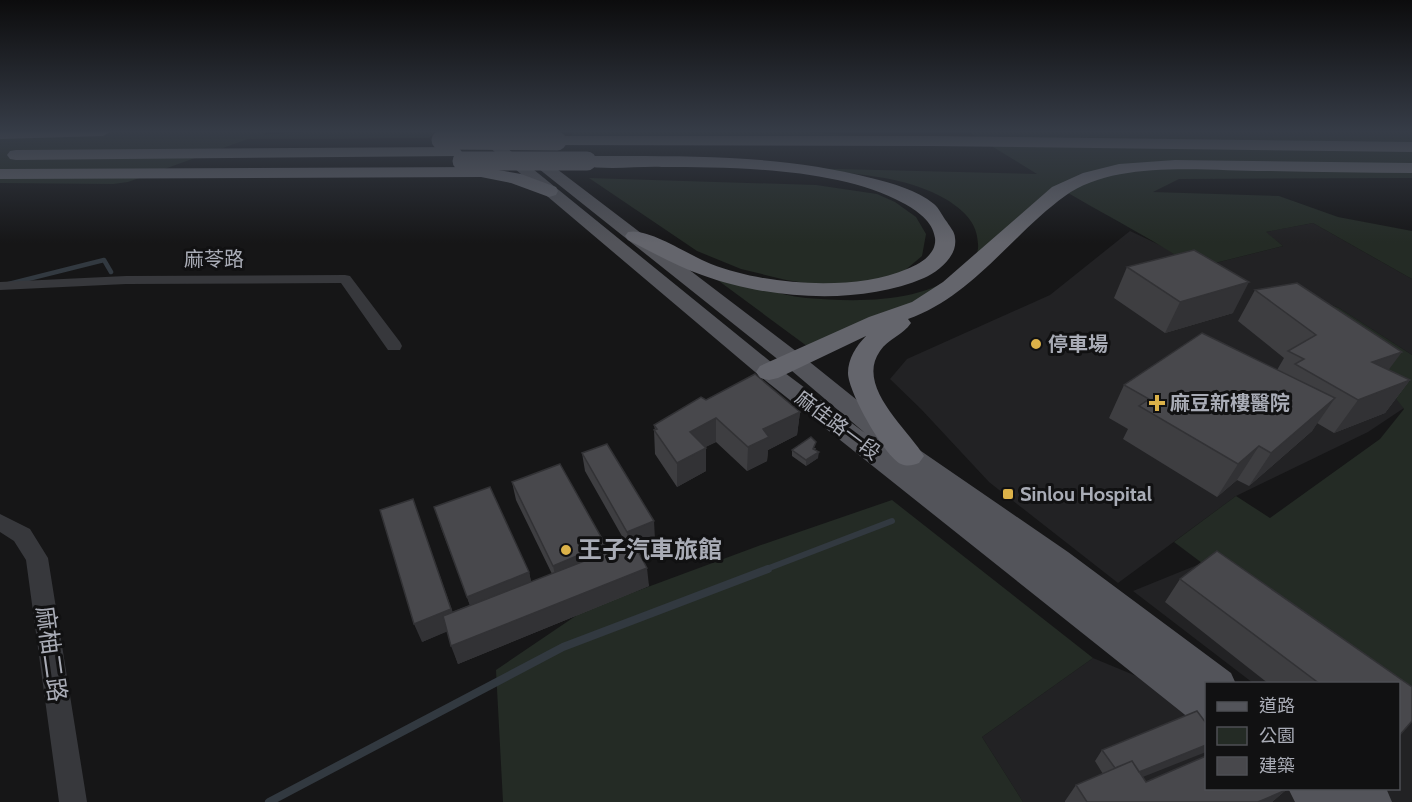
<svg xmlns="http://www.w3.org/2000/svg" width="1412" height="802" viewBox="0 0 1412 802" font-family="Cabin,'Noto Sans TC',sans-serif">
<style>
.built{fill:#222224}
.green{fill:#242b25}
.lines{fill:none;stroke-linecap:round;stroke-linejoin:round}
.stream-far2{stroke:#323940;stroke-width:4.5}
.stream-far1{stroke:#323940;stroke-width:6}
.stream{stroke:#323940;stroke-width:8}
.minor{fill:#37383c;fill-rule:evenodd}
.major{fill:#53545a;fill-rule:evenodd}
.highway{fill:#64656c;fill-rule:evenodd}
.highway-bridge{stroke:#64656c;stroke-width:19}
.wall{fill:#3e3e41}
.shaded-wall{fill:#323235}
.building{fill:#48484c;stroke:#323235;stroke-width:1.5}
.poi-dot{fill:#dcb249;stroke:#111112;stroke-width:2}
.labels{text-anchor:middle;stroke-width:6;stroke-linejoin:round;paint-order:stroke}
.street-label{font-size:20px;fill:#a9acb6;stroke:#111112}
.poi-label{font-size:20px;font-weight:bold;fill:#a9acb6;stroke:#111112;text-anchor:start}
.near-poi-label{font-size:24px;font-weight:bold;fill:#a9acb6;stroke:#111112;text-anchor:start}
.near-street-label{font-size:24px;fill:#a9acb6;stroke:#111112}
</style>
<rect width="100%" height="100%" fill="#161617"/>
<path class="built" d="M1313 223 1412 279V355L1339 308 1321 301 1404 408 1368 432 1236 496 1118 583 989 482 921 409 890 379 907 359 1050 295 1130 231 1164 247 1195 268 1283 246 1265 232Z
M1202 563 1375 683H1253L1133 591Z
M1093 658 1206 705V788H1398L1399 700 1412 709V802H1023L982 737Z"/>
<path class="green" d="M0 131H271L262 135 314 131H436L429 138 248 139 128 182 113 184 0 183Z
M573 131H797L879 138 571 137Z
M967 131H1412V178L1179 179 1153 192 1279 196 1338 217 1412 231V279L1313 223 1266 232 1283 246 1195 268C1153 239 1107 216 1063 190L972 276 815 352 689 259C727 273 766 294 806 298 857 302 922 304 963 270 972 262 979 256 978 244 977 223 966 213 949 201 905 174 849 174 799 168L1037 174Z
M589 178 816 185 877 194 895 202 916 217 926 234 922 256 903 272 872 282 825 286 786 280 741 269 697 251Z
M1321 301 1339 308 1412 355V709L1398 684 1202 563 1174 542 1236 496 1270 518 1380 439 1404 409Z
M892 500 1093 658 982 737 1023 802H503L496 670 583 611 761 545Z"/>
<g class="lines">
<path class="stream-far2" d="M0 286 104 260 111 272"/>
<path class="stream-far1" d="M764 570 892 521"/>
<path class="stream" d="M269 802 563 647 768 569"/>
<path class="minor" d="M345 275 350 276 400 342 402 346 400 350H388L341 283 126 284 0 290V282L126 276Z
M0 514 30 529 48 558 87 802H59L26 560 14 541 0 532Z"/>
<path class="major" d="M470 131H486L777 367 865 433 785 365 539 169 541 166H553L801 355 918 449 1068 552 1231 673 1236 684H1206V726L1194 722 761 377Z
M1288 788H1386L1392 802H1295Z"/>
<path class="highway" d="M0 131H111L103 136 0 139Z
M557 136H933L1412 142V152L933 146 551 145 549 141Z
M453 147 459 148 462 152 459 156 16 160 10 159 7 155 10 151 16 150Z
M587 156C682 156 779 154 871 178 892 183 917 190 934 204 939 208 943 217 947 222 950 227 955 232 955 238 958 256 938 272 924 278 859 306 767 299 702 275 676 266 652 252 628 240L625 236 628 232C648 227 690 256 711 264 765 285 853 292 907 269 920 264 937 254 935 238 933 221 916 210 903 203 839 168 734 167 662 167 637 166 606 171 581 165L578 161 581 157Z
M1175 160 1412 163V173C1363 173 1315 172 1266 171 1207 171 1115 159 1065 196 1011 235 973 296 908 319L911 323C903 335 888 339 880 351 855 386 908 429 924 456L919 463C913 465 908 467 901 464 885 457 848 392 848 373 848 359 856 346 866 336L778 378 769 380 760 378 756 372 760 366 869 317 912 302 943 282 1052 187 1083 173 1119 164Z
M481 167 521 174 556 187 558 191 556 195 549 197 511 183 481 177 0 179V169Z"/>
<path class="highway-bridge" d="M441 140 557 141
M462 161H587"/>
</g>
<path class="wall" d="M1127 267 1233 313 1165 333 1114 298Z
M1255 290 1388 370 1410 380 1385 413 1334 433 1317 423 1312 431 1249 486 1237 480 1217 497 1123 439 1128 429 1109 418 1124 385 1277 370 1284 358 1238 321Z
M706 400 800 412 797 435 768 450 767 461 747 471 716 442 705 447 706 471 677 487 655 454 654 430H655L654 425Z
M816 448 815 450 818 458 806 466 792 456V450Z
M582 453 655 539 636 547 649 586 458 664 447 631 422 642 452 612 470 605 440 525 529 572 531 582 552 574 516 500 512 482 606 553 627 545 585 471Z
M1180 579 1398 684H1269L1165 602Z
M1102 750 1143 777 1146 782 1286 790 1272 802H1065V801L1076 785 1103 774 1095 761Z"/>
<path class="shaded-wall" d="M1249 282 1233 313 1165 333 1180 302Z
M1402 352 1378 384 1372 362Z
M1410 380 1385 413 1334 433 1358 400Z
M1335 398 1312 431 1249 486 1271 453Z
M800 412 797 435 768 450 767 461 747 471 748 447 763 429Z
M716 418V442L690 455V432Z
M1259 446 1237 480 1217 497 1238 464Z
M706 448V471L677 487V463Z
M819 452 818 458 806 466V460Z
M413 499 458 627 422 642 414 624Z
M654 521 655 539 629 549 627 532Z
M605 544 608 562 557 584 553 566Z
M647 568 649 586 458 664 451 646Z
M529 572 533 590 473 615 467 597Z
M1206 745V752L1125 784 1134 774Z
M1286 790 1272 802H1258Z"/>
<path class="building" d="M1194 250 1249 282 1180 302 1127 267Z
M1297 283 1402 352 1372 362 1410 380 1358 400 1295 364 1304 359 1288 351 1316 335 1255 290Z
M1202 333 1335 398 1271 453 1259 446 1238 464 1139 406 1149 399 1124 385Z
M755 374 800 412 763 429 769 437 748 447 716 418 690 432 706 448 677 463 654 430 657 429 654 425 701 397 706 400Z
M811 437 816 442 813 449 819 452 806 460 792 450Z
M607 444 654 521 627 532 582 453Z
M560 464 605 544 553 566 512 482Z
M490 487 529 572 467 597 434 507Z
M413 499 451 609 414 624 380 510Z
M633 542 647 568 451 646 443 616Z
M1217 551 1412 687V721L1398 737V684H1320L1180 579Z
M1197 711 1206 723V745L1139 772 1132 761 1115 768 1102 750Z
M1206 756V789H1285L1286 790 1258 802H1087L1076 785 1132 761 1146 782Z"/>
<linearGradient id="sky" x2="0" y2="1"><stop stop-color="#0c0c0d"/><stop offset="0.54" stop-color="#363c47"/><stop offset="1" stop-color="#363c47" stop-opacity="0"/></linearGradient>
<rect width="1412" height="243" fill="url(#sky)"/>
<g class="poi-dot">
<circle cx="1036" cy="344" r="6"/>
<path d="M1154 394h6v6h6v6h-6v6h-6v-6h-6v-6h6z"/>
<rect x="1002" y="488" width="12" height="12" rx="3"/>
<circle cx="566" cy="550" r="6"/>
</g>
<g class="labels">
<g class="street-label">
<text x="214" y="266">麻苓路</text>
<text transform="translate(838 425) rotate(37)" y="7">麻佳路一段</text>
</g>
<g class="poi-label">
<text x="1048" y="351">停車場</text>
<text x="1170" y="410">麻豆新樓醫院</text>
<text x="1020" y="501">Sinlou Hospital</text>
</g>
<g class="near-poi-label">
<text x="578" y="558">王子汽車旅館</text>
</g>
<g class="near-street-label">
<text transform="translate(51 654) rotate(82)" y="8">麻柚二路</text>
</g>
</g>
<rect x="1205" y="682" width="195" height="108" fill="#111112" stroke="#4e4f54" stroke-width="1.5"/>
<rect x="1217" y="702" width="30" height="9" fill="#53545a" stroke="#4e4f54" stroke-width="1.5"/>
<text x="1259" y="712" font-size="18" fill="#a9acb6">道路</text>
<rect x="1217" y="727" width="30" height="18" fill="#242b25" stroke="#4e4f54" stroke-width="1.5"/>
<text x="1259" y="742" font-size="18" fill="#a9acb6">公園</text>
<rect x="1217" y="757" width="30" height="18" fill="#48484c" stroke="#4e4f54" stroke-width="1.5"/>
<text x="1259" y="772" font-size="18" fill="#a9acb6">建築</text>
</svg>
